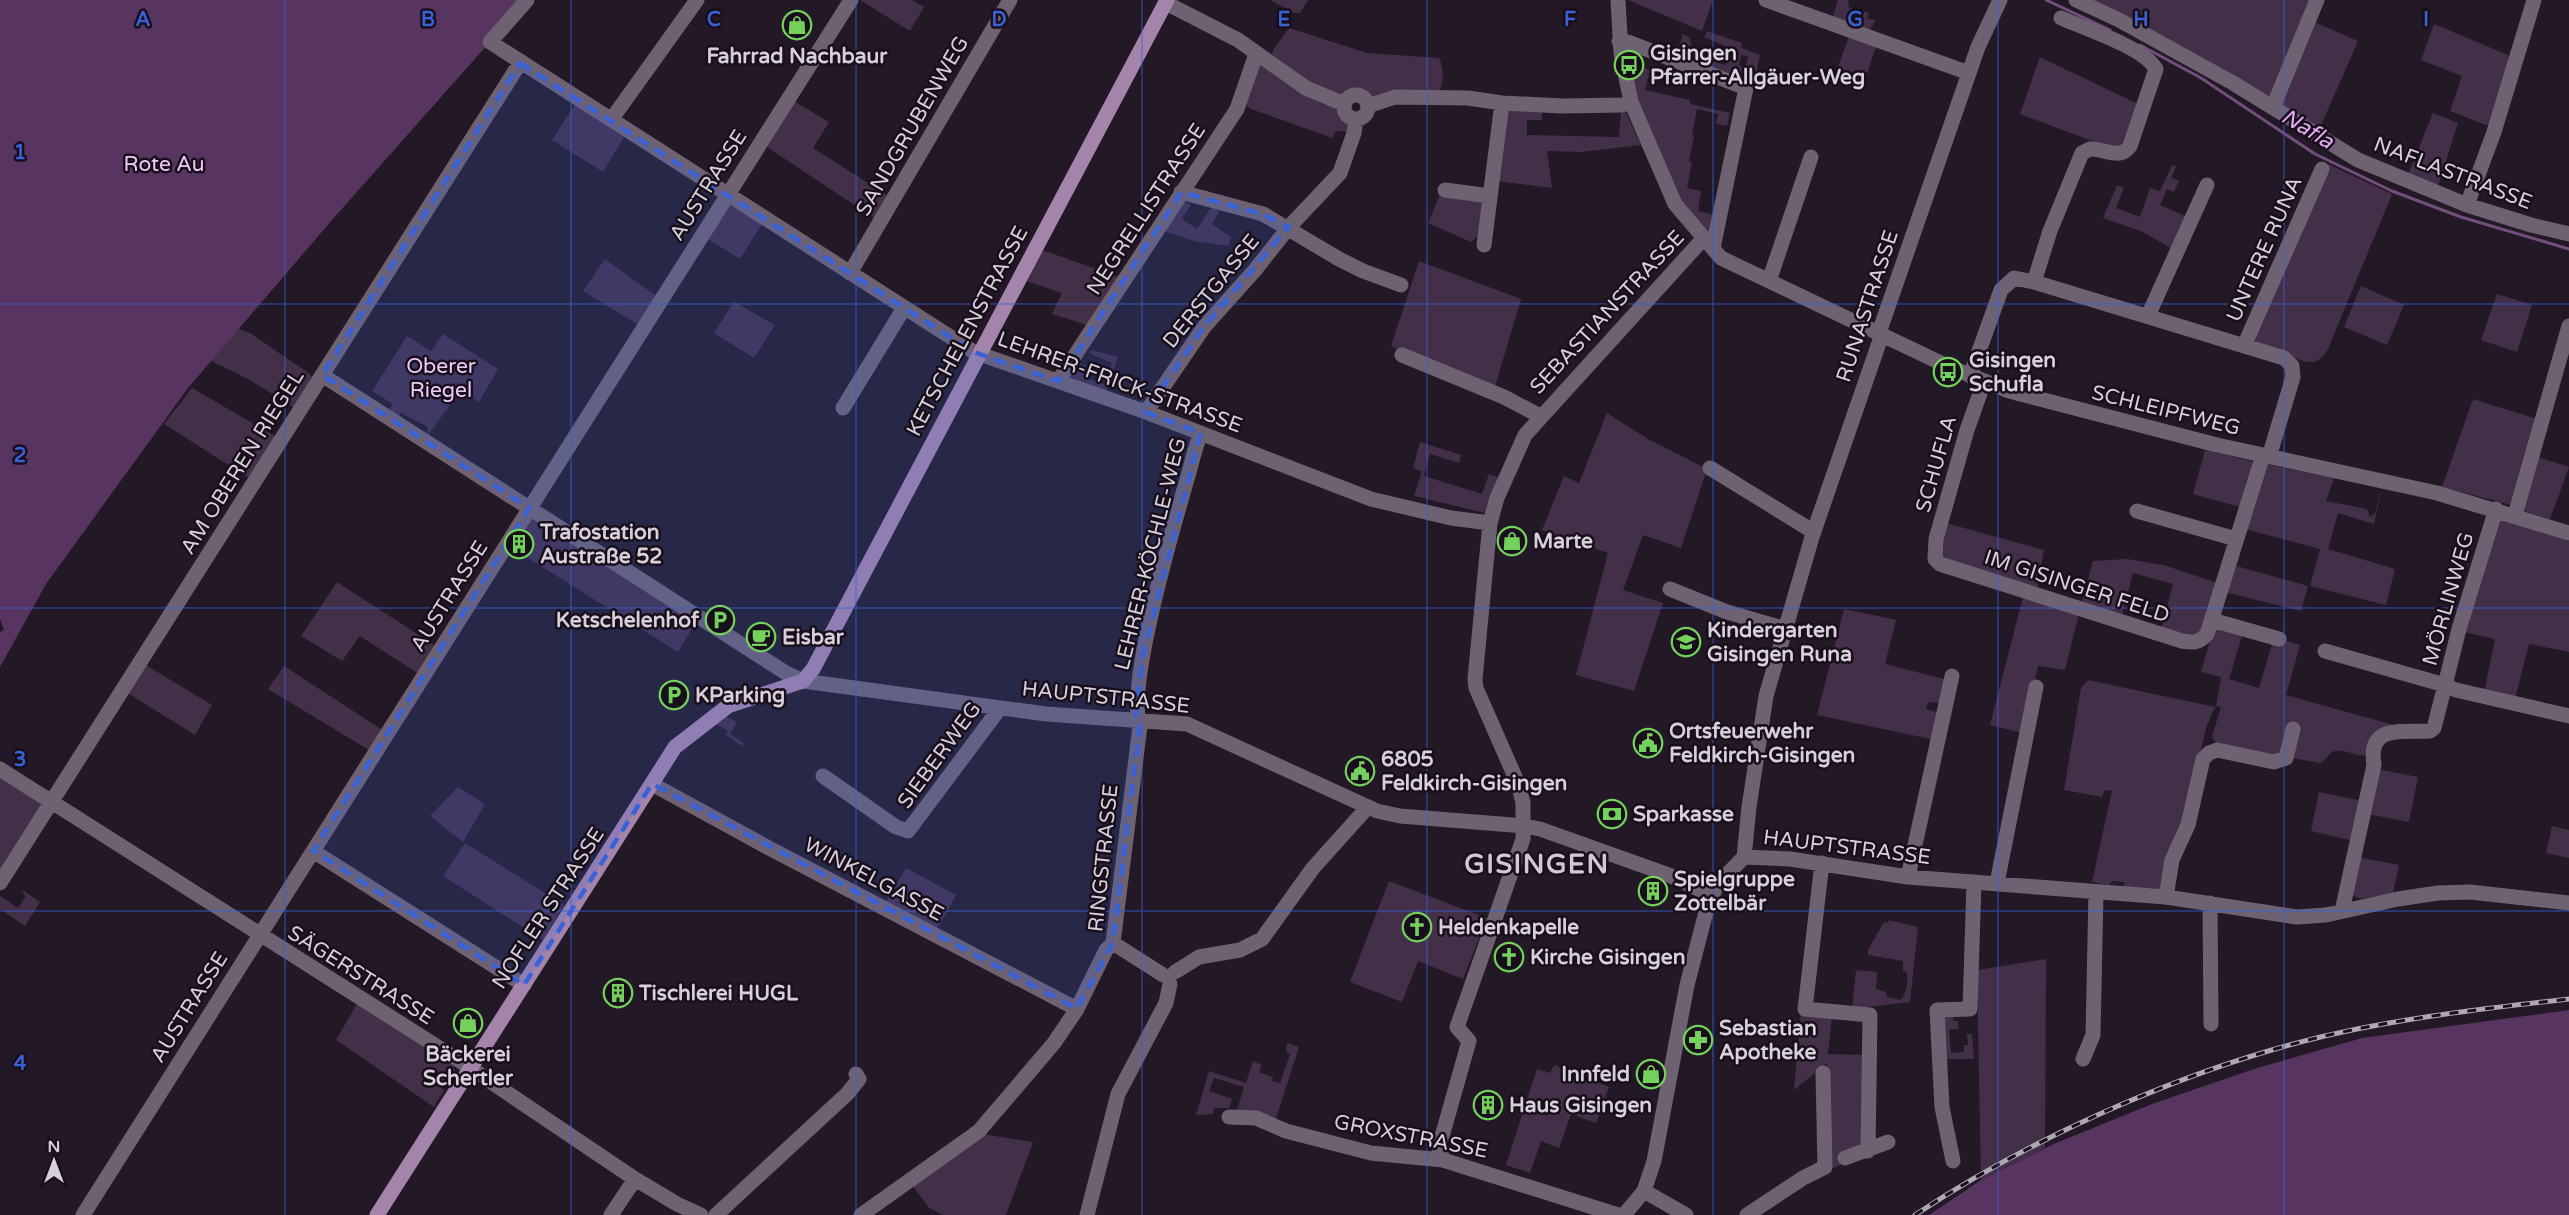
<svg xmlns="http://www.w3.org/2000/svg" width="2569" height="1215" viewBox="0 0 2569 1215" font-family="'Varela Round',sans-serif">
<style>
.green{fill:#442f49}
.forest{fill:#583461}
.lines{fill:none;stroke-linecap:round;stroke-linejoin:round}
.stream{stroke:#734e7d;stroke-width:3}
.minor{stroke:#6e6171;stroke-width:15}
.major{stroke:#a584ac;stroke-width:15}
.rail-casing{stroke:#afa7b1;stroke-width:5}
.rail{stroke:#190f1c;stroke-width:3;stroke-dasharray:9;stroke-linecap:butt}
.marked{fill:#3962d8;fill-opacity:0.2;stroke:#3962d8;stroke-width:4.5;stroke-dasharray:12 8;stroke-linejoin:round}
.grid{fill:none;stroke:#3962d8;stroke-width:1.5;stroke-opacity:0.55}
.labels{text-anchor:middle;stroke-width:5;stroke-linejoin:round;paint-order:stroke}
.poi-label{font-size:21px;font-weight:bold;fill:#d7d0d9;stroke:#190f1c;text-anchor:start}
.street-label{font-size:21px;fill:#d7d0d9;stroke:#190f1c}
.park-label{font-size:21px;fill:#eecbf7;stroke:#190f1c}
.water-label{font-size:22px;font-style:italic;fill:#e4aaf2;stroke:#190f1c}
.district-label{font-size:27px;font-weight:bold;letter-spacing:1.5px;fill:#d4c6d8;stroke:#190f1c}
.grid-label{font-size:20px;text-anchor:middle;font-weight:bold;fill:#3962d8;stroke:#190f1c;stroke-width:5;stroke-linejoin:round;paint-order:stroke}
</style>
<rect width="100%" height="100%" fill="#231825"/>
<path class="green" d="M860 0H912L924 7 910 31Z
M1270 0H1308L1300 13H1294Z
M1628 0H1713L1702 31Z
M1838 0H1848L1849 8 1869 13 1867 19 1876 20 1868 32 1832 19Z
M2090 0H2314L2269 98Z
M2312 21 2358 41 2319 130 2280 105Z
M2434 24 2508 55 2509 60 2490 124 2486 125 2450 111 2462 76 2421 60Z
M1289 28 1367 53 1439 58C1444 68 1444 82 1439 92L1371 102 1362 93 1349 92 1341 98 1309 86 1272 55 1273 50Z
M1707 31 1742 43 1741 48 1760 55 1721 243 1719 242 1755 69 1746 66 1748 56 1741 55 1739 65 1744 68 1742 81 1676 55 1683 34 1689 37 1692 47 1690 53 1725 65 1732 49 1704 37Z
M1850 34 1877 44 1861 91 1833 80Z
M1628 51H1637L1634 64 1650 70 1645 90 1690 100V104L1730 113 1727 126 1716 124 1718 114 1697 109 1692 135 1694 136 1689 161 1692 162 1687 188 1701 191 1698 211 1714 215 1709 238 1678 196 1635 96Z
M2040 57 2140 105C2133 122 2130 145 2111 148L2020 114Z
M1260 63 1340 106 1345 117 1350 121 1349 132 1336 131 1332 138 1251 109 1247 106V102Z
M792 100 829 122 813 148 890 197 874 218 764 145Z
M575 104 624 137 603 172 552 140Z
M1542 109V120H1527V135L1619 137 1621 113 1625 111 1641 145 1581 152 1547 151 1552 188 1497 181 1503 111Z
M2433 113 2458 123 2438 186 2408 175Z
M2328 164 2392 194 2328 349C2315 372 2300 359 2282 352 2272 348 2261 345 2250 341Z
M2172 165 2176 167 2171 178 2179 181 2174 192 2167 189 2160 205 2185 216 2192 201 2174 250 2141 231 2103 218 2117 185 2124 188 2116 208 2140 217 2150 188 2160 191Z
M1440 194 1483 199 1481 233 1471 242 1428 223Z
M1182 201 1191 205 1182 219 1197 229 1211 208 1220 210 1212 224 1231 237 1228 246 1194 241 1161 230Z
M730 205 762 224 740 259 706 238Z
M1042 250 1122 278 1090 326 1052 314 1062 293 1026 281Z
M605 259 655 295 656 299 640 326 583 291Z
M1419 261 1521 299 1494 390 1391 346Z
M2361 286 2404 305 2387 345 2344 327Z
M2497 294 2532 305 2517 352 2481 340Z
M734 302 775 325 754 358 714 333Z
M231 326 250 333 310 374 313 380 298 405 293 407 250 380 205 358Z
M443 334 498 369 479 402 460 391 426 438 428 427 401 413 396 419 387 414 393 404 372 391 407 336 431 351Z
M1091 350 1118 357 1106 392 1067 377 1077 363 1093 368 1089 379 1104 384 1112 363 1089 353Z
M192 388 278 438 252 480 164 424Z
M2473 399 2537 419 2512 505 2442 487Z
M1607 413 1648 439 1707 469 1681 548 1643 535 1623 590 1663 603 1634 691 1576 675 1608 553 1542 530 1564 476 1579 483Z
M1420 442 1461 455 1459 463 1430 454 1424 476 1482 494 1489 474 1498 477 1485 513 1414 496 1422 471 1413 468Z
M2205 450 2251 461 2255 464 2243 508 2193 494Z
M2534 456 2569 467 2550 519 2524 511 2521 505Z
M2270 465 2334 478 2326 501 2367 509 2370 517 2375 513 2381 491 2374 524 2338 513 2328 549 2395 569 2386 605 2310 586 2320 549 2245 529 2265 466Z
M530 519H536L694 619V625L678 652 509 546Z
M2502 519 2569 541V652L2529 644 2515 699 2484 693 2495 639 2464 632 2497 521Z
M1946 523 2044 550 2037 590 1948 562 1940 556Z
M2127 559 2164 565 2220 584 2204 631 2190 637 2161 629 2173 584 2133 573 2121 618 2081 605 2093 561Z
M2233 565 2308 586 2301 611 2225 592Z
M337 582 436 646 419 674 360 636 342 661 301 636Z
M2024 593 2079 613 2065 670 2038 666 2023 733 1990 725Z
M1844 609 1896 620 1885 664 1948 680 1939 703 1928 702 1926 709 1941 713 1935 740 1817 715Z
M2217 628 2243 633 2229 679 2259 688 2273 641 2284 640 2300 645 2286 695 2397 726 2370 755C2358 758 2347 749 2335 751 2329 752 2327 760 2320 763L2217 745 2212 736 2221 707 2216 706 2221 677 2201 672 2213 630Z
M144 664 212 705 195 735 126 692Z
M284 666 384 731 372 752 268 689Z
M2088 680 2215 707 2206 728 2183 828 2160 889 2124 887V882L2112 881 2109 885 2092 882 2112 791 2105 790 2102 797 2064 790 2081 688Z
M725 716 737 722 730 734 744 743 742 746 726 735 728 731 716 724 724 720Z
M2377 769 2418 777 2409 822 2367 814Z
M0 773 43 802 0 869Z
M458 787 485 804 463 842 430 816Z
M2319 792 2363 801 2354 841 2311 831Z
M2552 826 2569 830V858L2546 853Z
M465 843 564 905 543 940 443 876Z
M2358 857 2399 865 2393 893 2361 899 2352 895Z
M906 868 956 895 935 933 884 905Z
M1389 881 1487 918 1463 979 1418 961 1402 1002 1350 982Z
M24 891 40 902 25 926 0 909V896L18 908 26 896 22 893Z
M1889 920 1918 927 1910 1002 1852 1009 1856 970 1877 972 1876 989 1886 992 1887 997 1901 1000C1907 992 1908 982 1907 972L1903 971V961L1868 955V950L1884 922 1888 923Z
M2046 959 2045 1148 1981 1180 1977 970Z
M358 1002 453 1066 456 1072 442 1089 444 1090 434 1107 336 1040Z
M1801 1012 1832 1015 1828 1054 1866 1055 1865 1145 1844 1156 1841 1165 1828 1170 1827 1063 1794 1090Z
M1953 1012V1021H1958V1029H1949L1951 1053 1964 1052V1045H1968L1967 1034H1972L1974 1059H1943V1016Z
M1287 1043 1299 1047 1275 1122 1236 1113 1244 1087 1214 1078 1209 1091 1232 1099 1229 1108H1214L1213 1114 1196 1115 1209 1071 1246 1083 1253 1061 1262 1065 1259 1072 1273 1077 1272 1081 1280 1083 1290 1054 1286 1052Z
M1554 1065 1609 1087 1596 1123 1571 1114 1559 1148 1541 1141 1530 1173 1506 1165 1537 1069 1550 1073Z
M982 1134 1033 1142 1006 1215H943L929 1208 912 1185Z"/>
<path class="forest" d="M0 0H527L332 220 188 388 46 584 0 667V632L4 630 0 619Z
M2569 1010V1215H1929L1981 1180 2056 1143 2152 1104 2254 1069 2362 1038Z"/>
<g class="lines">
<path class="stream" d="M2046 0 2110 30
M2140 45 2201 78 2315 154 2392 191 2461 217 2569 249"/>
<path class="minor" d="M527 0 490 42 974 352 1146 412 1371 499 1451 518 1490 523
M1618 0 1621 53 1631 102 1675 204 1721 258 1945 365 2009 391 2217 445 2437 493 2569 533
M1766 0 1969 73
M2076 0 2119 20 2233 83 2358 160 2467 205 2531 225 2569 234
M1166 3 1238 40 1306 88 1344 104
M1619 41 1628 42 1746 88 1713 248
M1344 107a12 12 0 1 1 24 0a12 12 0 1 1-24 0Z
M1368 106 1395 97 1468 98 1502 103 1562 106 1622 105 1631 102
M2273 107 2317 0
M611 120 697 0
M1445 190 1490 196
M1181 192 1263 214 1339 259 1363 271 1401 285
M2467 205 2494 132 2534 0
M1484 245 1502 103
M850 273 1010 0
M1769 281 1811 157
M2034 282 2050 231 2082 153 2090 149C2105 148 2119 161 2130 146L2156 69C2143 47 2086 29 2061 18
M2148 316 2207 185
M2244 346 2322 169
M1402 355 1504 397 1540 416
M322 375 786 673 803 681 1046 714 1187 724 1377 811 1400 816 1525 826 1540 829 1669 875 1711 895
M1970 376 2001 290 2014 278 2034 282 2284 358 2292 366 2293 377 2269 457
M1058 381 1237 109 1256 54
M1984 382 1967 430 1936 539 1935 559 1940 564 2182 641C2193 643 2199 643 2207 634L2263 455
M843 408 904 308
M1146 412 1204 327 1255 270 1289 227 1340 173 1354 133 1356 120
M1710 468 1814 532
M2137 511 2236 539
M2515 515 2569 326
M1670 589 1727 612 1786 629
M2212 620 2279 639
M2325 651 2445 685 2459 629 2496 509
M0 769 463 1063 635 1179 677 1204 701 1215
M823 776 896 827 908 831 1000 708
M652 784 767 847 1077 1009
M313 851 524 985
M1744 857 1749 807 1766 696 1812 537 1880 340 1881 327 1978 47 2000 0
M1822 863 1805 1009 1870 1015 1868 1151
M1908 877 1952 676
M0 883 520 63
M1997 883 2036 687
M2166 897 2172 860 2188 825 2203 759 2209 753 2217 750 2274 762 2286 758 2293 729
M2210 903 2211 1024
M2342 911 2374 765C2367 723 2403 733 2430 731L2434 728 2445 685 2456 690 2569 716
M1113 943 1140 726C1126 686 1174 524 1188 476 1192 462 1195 447 1201 433
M1113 943 1163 975
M1175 972 1199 957 1240 950 1262 939 1313 868 1367 808
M2083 1059 2093 1035 2096 892
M1229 1117 1256 1118 1286 1131 1371 1153 1443 1160 1618 1215
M1845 1158 1888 1142
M1443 1160 1439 1147 1469 1041 1457 1027 1523 839V803L1519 786 1476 688 1475 679 1490 523 1497 498 1525 435 1703 239
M1953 1161 1942 1107 1937 1010 1970 1009 1974 882
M1644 1191 1686 1215
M83 1215 851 0
M611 1215 635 1179
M716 1215 847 1094 859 1079 856 1074
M861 1215 979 1131 1054 1043 1077 1009 1106 950 1113 943
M1087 1215 1118 1094 1166 1003 1170 984
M1624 1215 1644 1191 1654 1161 1687 985 1707 908 1717 885 1744 857 1790 859 1908 877 2166 897 2297 917 2326 915 2398 899 2438 893 2470 892 2569 903
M1747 1215 1803 1178 1825 1167 1823 1073"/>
<path class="major" d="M377 1215 675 747 728 706 803 681 813 669 1167 0"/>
<g class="rail-casing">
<path id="rail" d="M1915 1215C2040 1132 2210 1058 2357 1029 2427 1015 2498 1007 2569 999"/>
</g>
<use href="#rail" class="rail"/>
</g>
<path class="marked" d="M520 63 974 352 1058 381 1181 192 1263 214 1289 227 1204 327 1146 412 1201 433 1143 656 1136 715 1140 726 1113 943 1077 1009 652 784 524 985 313 851 529 508 322 375Z"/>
<path class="grid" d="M285 0V1215M571 0V1215M856 0V1215M1142 0V1215M1427 0V1215M1713 0V1215M1998 0V1215M2284 0V1215M0 304H2569M0 608H2569M0 911H2569"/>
<defs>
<g id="shop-ring" transform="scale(1.5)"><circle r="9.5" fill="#190f1c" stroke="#74d25c" stroke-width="1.5"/><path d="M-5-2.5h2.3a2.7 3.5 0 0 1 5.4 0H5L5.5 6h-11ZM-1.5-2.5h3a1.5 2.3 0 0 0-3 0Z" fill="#74d25c"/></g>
<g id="bus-ring" transform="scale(1.5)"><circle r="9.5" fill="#190f1c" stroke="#74d25c" stroke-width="1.5"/><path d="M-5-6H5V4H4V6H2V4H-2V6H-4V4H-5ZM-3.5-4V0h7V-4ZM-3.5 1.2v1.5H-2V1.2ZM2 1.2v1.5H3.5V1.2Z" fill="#74d25c"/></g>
<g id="building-ring" transform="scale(1.5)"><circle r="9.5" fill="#190f1c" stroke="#74d25c" stroke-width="1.5"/><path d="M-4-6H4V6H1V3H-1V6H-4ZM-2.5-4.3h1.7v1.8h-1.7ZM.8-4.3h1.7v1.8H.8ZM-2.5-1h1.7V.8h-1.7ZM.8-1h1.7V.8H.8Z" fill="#74d25c"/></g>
<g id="parking-ring" transform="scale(1.5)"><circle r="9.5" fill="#190f1c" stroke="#74d25c" stroke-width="1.5"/><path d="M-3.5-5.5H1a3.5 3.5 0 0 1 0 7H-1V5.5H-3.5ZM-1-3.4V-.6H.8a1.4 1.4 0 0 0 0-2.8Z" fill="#74d25c"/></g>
<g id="cafe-ring" transform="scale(1.5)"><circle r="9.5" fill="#190f1c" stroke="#74d25c" stroke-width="1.5"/><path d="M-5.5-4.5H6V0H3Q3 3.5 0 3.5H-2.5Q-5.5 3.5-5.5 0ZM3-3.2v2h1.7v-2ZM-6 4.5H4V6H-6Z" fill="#74d25c"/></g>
<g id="school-ring" transform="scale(1.5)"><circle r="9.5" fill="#190f1c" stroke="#74d25c" stroke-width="1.5"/><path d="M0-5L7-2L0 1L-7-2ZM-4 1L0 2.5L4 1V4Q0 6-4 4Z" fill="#74d25c"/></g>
<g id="civic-ring" transform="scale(1.5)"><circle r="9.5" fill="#190f1c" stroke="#74d25c" stroke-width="1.5"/><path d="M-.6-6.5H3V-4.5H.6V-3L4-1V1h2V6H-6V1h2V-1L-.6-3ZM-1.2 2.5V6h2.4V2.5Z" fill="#74d25c"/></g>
<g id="bank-ring" transform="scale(1.5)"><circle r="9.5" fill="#190f1c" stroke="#74d25c" stroke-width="1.5"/><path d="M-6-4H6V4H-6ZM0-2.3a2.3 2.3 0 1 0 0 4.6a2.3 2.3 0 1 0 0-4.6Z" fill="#74d25c"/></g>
<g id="church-ring" transform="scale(1.5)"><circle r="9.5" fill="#190f1c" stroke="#74d25c" stroke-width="1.5"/><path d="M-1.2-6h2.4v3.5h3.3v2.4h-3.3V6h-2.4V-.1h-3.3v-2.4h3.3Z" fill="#74d25c"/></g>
<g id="pharmacy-ring" transform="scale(1.5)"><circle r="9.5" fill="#190f1c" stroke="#74d25c" stroke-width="1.5"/><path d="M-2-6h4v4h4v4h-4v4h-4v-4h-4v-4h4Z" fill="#74d25c"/></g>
</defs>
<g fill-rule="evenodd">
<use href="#shop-ring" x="797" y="25"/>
<use href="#bus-ring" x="1629" y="65"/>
<use href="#bus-ring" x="1948" y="372"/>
<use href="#shop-ring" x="1512" y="541"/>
<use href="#building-ring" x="519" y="544"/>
<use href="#parking-ring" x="720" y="620"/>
<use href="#cafe-ring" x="761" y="637"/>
<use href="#school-ring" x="1686" y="642"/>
<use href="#parking-ring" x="674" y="695"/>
<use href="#civic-ring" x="1648" y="743"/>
<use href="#civic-ring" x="1360" y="771"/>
<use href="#bank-ring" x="1612" y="814"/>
<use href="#building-ring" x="1653" y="891"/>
<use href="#church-ring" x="1417" y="927"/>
<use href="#church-ring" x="1509" y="957"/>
<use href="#building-ring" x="618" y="993"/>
<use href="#shop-ring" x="468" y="1023"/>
<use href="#pharmacy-ring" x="1698" y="1040"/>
<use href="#shop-ring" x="1651" y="1074"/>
<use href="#building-ring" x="1488" y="1105"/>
</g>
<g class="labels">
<g class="poi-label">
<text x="1650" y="60">Gisingen<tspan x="1650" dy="24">Pfarrer-Allgäuer-Weg</tspan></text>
<text x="797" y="63" text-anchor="middle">Fahrrad Nachbaur</text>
<text x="1969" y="367">Gisingen<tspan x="1969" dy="24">Schufla</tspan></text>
<text x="540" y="539">Trafostation<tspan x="540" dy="24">Austraße 52</tspan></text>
<text x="1533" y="548">Marte</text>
<text x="699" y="627" text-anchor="end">Ketschelenhof</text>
<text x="1707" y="637">Kindergarten<tspan x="1707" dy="24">Gisingen Runa</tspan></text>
<text x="782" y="644">Eisbar</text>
<text x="695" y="702">KParking</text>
<text x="1669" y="738">Ortsfeuerwehr<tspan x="1669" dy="24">Feldkirch-Gisingen</tspan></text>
<text x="1381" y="766">6805<tspan x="1381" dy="24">Feldkirch-Gisingen</tspan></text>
<text x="1633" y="821">Sparkasse</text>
<text x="1674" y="886">Spielgruppe<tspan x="1674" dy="24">Zottelbär</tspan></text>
<text x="1438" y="934">Heldenkapelle</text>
<text x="1530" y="964">Kirche Gisingen</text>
<text x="639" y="1000">Tischlerei HUGL</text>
<text x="1719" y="1035">Sebastian<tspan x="1719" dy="24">Apotheke</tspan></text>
<text x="468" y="1061" text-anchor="middle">Bäckerei<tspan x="468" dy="24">Schertler</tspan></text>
<text x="1630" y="1081" text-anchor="end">Innfeld</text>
<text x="1509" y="1112">Haus Gisingen</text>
</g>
<g class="street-label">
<text transform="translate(912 126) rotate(-60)" y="7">SANDGRUBENWEG</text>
<text transform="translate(2453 173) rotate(21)" y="7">NAFLASTRASSE</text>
<text transform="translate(708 185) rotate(-58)" y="7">AUSTRASSE</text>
<text transform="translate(1146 209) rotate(-57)" y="7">NEGRELLISTRASSE</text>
<text transform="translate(2264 249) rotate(-66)" y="7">UNTERE RUNA</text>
<text transform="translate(1211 291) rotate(-51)" y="7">DERSTGASSE</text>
<text transform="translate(1867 306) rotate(-72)" y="7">RUNASTRASSE</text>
<text transform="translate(1607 312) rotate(-47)" y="7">SEBASTIANSTRASSE</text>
<text transform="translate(967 331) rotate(-62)" y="7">KETSCHELENSTRASSE</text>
<text transform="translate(1120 382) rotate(20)" y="7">LEHRER-FRICK-STRASSE</text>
<text transform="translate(2166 410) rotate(14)" y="7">SCHLEIPFWEG</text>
<text transform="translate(242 462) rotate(-58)" y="7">AM OBEREN RIEGEL</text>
<text transform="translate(1936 464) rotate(-74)" y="7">SCHUFLA</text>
<text transform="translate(1150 554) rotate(-76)" y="7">LEHRER-KÖCHLE-WEG</text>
<text transform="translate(2077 586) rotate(18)" y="7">IM GISINGER FELD</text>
<text transform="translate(449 596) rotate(-58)" y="7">AUSTRASSE</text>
<text transform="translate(2448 599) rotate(-74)" y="7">MÖRLINWEG</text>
<text transform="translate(1106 697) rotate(6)" y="7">HAUPTSTRASSE</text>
<text transform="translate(939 755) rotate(-54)" y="7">SIEBERWEG</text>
<text transform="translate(1847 847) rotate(7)" y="7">HAUPTSTRASSE</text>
<text transform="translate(1103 858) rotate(-84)" y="7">RINGSTRASSE</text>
<text transform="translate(874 879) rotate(28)" y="7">WINKELGASSE</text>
<text transform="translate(548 908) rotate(-57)" y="7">NOFLER STRASSE</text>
<text transform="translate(361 975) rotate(32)" y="7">SÄGERSTRASSE</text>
<text transform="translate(189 1007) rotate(-58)" y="7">AUSTRASSE</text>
<text transform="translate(1411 1136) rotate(11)" y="7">GROXSTRASSE</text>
</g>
<g class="park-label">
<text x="164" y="171">Rote Au</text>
<text x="441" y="373">Oberer<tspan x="441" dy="24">Riegel</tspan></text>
</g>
<g class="water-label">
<text transform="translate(2308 128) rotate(31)" y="8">Nafla</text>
</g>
<g class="district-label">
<text x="1537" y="873">GISINGEN</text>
</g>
</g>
<g class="grid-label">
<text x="143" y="26">A</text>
<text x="428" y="26">B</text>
<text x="714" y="26">C</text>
<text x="999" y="26">D</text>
<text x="1284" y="26">E</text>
<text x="1570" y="26">F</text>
<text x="1855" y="26">G</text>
<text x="2141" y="26">H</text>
<text x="2426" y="26">I</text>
<text x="20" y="159">1</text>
<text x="20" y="462">2</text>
<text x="20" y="766">3</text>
<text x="20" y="1070">4</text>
</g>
<g transform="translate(54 1161)" stroke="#190f1c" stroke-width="4.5" paint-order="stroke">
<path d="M0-4.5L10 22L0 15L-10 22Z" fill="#d7d0d9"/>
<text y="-9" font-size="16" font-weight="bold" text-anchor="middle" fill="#d7d0d9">N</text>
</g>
</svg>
